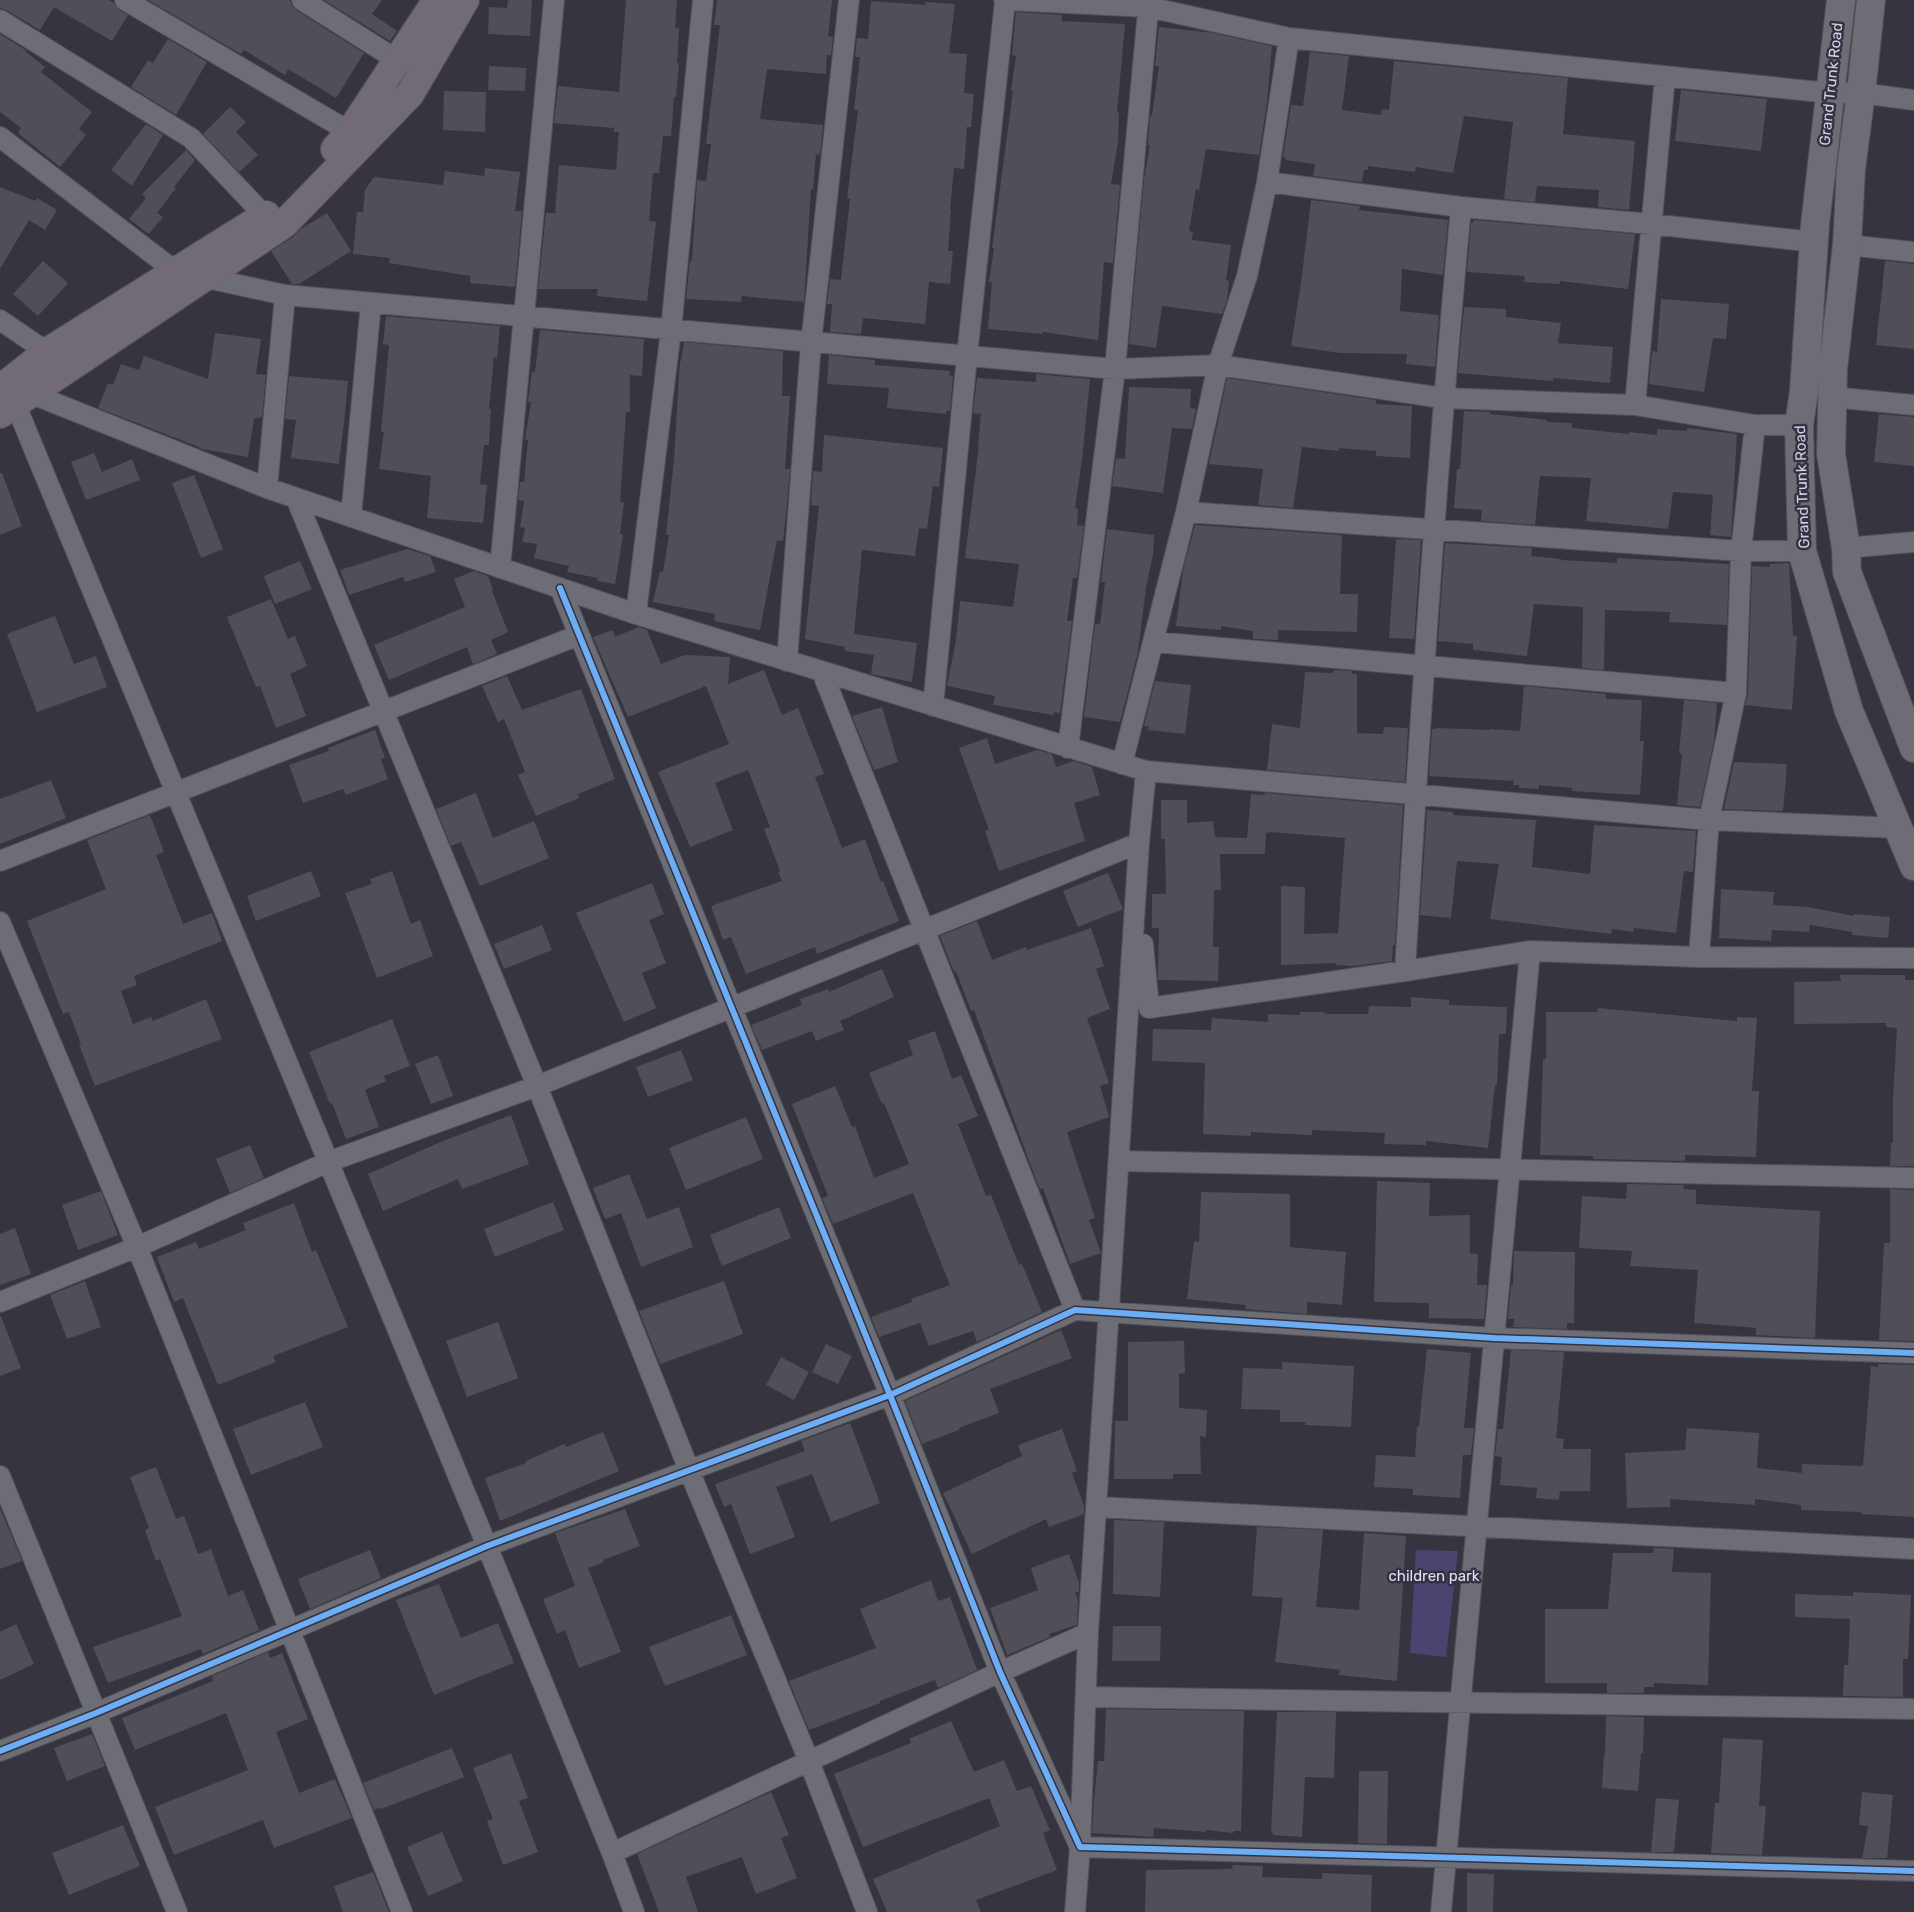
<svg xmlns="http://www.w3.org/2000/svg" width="1914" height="1912" viewBox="0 0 1914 1912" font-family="Rubik,sans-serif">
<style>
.green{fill:#4a4471}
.building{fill:#504e57}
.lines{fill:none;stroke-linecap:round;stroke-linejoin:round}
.street-casing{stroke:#52515a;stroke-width:22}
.secondary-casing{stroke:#52515a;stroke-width:30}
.primary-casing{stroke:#52515a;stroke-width:30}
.street{stroke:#6d6d75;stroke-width:20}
.secondary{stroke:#706c75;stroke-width:28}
.primary{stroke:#726b75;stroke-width:28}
.cycleway-casing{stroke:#333143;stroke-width:9}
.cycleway{stroke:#6dadf4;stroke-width:6}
.labels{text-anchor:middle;stroke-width:5;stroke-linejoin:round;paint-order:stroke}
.street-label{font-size:15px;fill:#d2d1dd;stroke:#333143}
.park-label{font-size:15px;fill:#e1e0f1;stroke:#333143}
</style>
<rect width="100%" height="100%" fill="#36353f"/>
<path class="green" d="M1416 1550 1458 1551 1446 1657 1410 1653Z"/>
<path class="building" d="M0 0H109L114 3 119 10 128 15 112 41 54 7 40 30 6 10 0 8Z
M148 0H290L292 6 296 10 364 53 336 98 288 69 285 75 244 50 241 54Z
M324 0H382L372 14 397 31 390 41Z
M508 0H532L530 36 488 34 489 7 507 8Z
M626 0H677L675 28H679L677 63H679L676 97H674L671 136H663L659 173H653L649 221 656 222 647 301 597 296 598 289H538L546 213H555L559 165 616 170 619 132H614V128L554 123 558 86 619 92Z
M717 0H832L828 36 833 37 831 55H827L826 74 767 69 761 112 760 119 823 125 820 155 816 154 813 189H811L804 302 742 296 741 302 686 299 690 261H692L697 180 706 181 711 144H706L720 25H714Z
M871 1 925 5 926 2 955 4 949 53 967 54 964 93 974 94 971 127H967L964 169 954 168 950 210H951L948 251H953L950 284 929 282 925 324 863 318 861 334 830 332 832 304H827L830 279 841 280 850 199H847L858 110H854L860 57H855L857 38 868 39Z
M1016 12 1062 15V21L1125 24 1117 112 1119 113 1118 142 1111 184 1120 185 1113 263 1104 262 1098 340 1043 332 1042 334 988 329 992 282H989L994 248H992L1013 91H1011L1016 56 1012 55Z
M1159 27 1213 33 1272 46 1267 102 1259 155 1206 149 1199 190 1196 189 1189 231 1193 232 1192 240 1231 245 1226 280 1229 281 1227 300 1222 314 1162 306 1156 348 1129 344 1144 179 1150 145H1148L1150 115 1152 116 1159 66H1155Z
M0 34 27 51 26 52 45 67 41 72 92 112 79 129 86 135 60 167 18 133 21 128 0 112Z
M168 39 207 62 176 115 131 87 148 60 153 63Z
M1310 52 1349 56 1342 110 1381 115 1382 109 1389 110 1394 61 1568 78 1563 134 1635 141 1629 210 1598 207 1599 190 1537 186 1535 202 1504 199 1513 122 1464 116 1453 173 1416 167 1415 172 1368 166V170H1364L1362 182 1313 176 1315 164 1285 160 1286 158 1283 157 1291 105 1303 106Z
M489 66 526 68 525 91 488 90Z
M1681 90 1767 99 1761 151 1675 141Z
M444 91 486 92 485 132 443 130Z
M230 107 246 122 236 132 258 155 239 172 203 134Z
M146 124 163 135 132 186 111 170Z
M186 150 195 160 174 187 176 188 157 213 163 217 149 234 129 219 146 198 142 194Z
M485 168 520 172 515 211H522L515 287 470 283V276L389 263 390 258 353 254 357 212H363L365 190 374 177 443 185 445 171 484 176Z
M0 187 35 201 37 198 57 210 45 230 29 220 0 269Z
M1311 200 1360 206 1359 210 1448 220 1443 275 1402 269 1400 311 1439 315 1435 367 1406 364 1407 354 1340 353 1291 346 1301 283Z
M327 213 351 251 299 284H292L271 251 293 237 301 229Z
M1474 220 1635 234 1628 289 1560 281V284L1524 282 1525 276 1467 272 1471 223H1473Z
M43 261 68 283 38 316 13 294Z
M1885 261 1914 264V349L1876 345Z
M1661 299 1729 304 1726 339 1713 338 1704 392 1649 384 1652 351 1657 352Z
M1464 307 1506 309V317L1561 323 1558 343 1613 347 1610 383 1554 378 1553 381 1458 373Z
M386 316 500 326 497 358 494 357 489 409H491L489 445H484L480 484 487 485 483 523 427 518 431 476 379 469 384 432H381L389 345 383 344Z
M540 330 644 339 642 376 630 375V412H626L620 502 624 503 620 534 623 535 615 584 597 581 598 578 567 572 569 566 534 558 537 544 522 542 525 528 520 527 524 501 518 500 520 482H524L528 440 525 439 531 402H528L532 371 535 372Z
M215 333 261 339 256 374 266 375 262 417 254 419 248 457 202 449 194 445 98 408 108 383 113 385 121 364 139 370 144 356 208 379Z
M684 342 783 351 782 396H790L785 469H790L787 503 783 541 777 540 760 630 714 621 715 614 653 602 660 571 663 572 669 535H666L674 460 680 361H681Z
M829 355 875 360V365L950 371 949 375 953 376 950 411H946V414L887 408 889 388 827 384Z
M1036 374 1090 379 1082 460 1075 508 1078 509 1077 525 1084 526 1077 578H1073L1067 621H1072L1060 713 1054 712V715L993 705 995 696 947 686 956 640 960 601 1013 607 1019 564 965 558 979 445H978L981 414 973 413 977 378 1036 382Z
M289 376 348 381 344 423 339 464 291 458 296 420 285 419Z
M1227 378 1376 400V404L1412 406 1410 458 1376 456V451L1339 448V451L1302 447 1293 508 1258 505 1263 469 1209 464Z
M1129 387 1191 389 1190 408 1196 409 1192 429 1172 428 1163 493 1112 486 1116 458 1125 459Z
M1464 411 1490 412V414L1547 420V422L1572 423V428L1629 434V432L1657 435V429L1687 431V428L1737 434 1731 537 1710 535 1713 495 1673 492 1668 529 1586 521 1591 478 1540 476 1535 525 1481 521 1482 510 1454 508 1457 469H1460Z
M1879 414 1914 417V466L1874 462Z
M824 435 943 448 939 487 933 486 927 529 919 528 915 556 862 550 854 634 917 643 912 682 871 674 874 655 845 651V647L805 639 819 506 811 505 813 471 822 472Z
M94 453 102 472 132 459 140 480 86 500 71 462Z
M0 473H2L22 526 0 535Z
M194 475 223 549 201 558 172 483Z
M1195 525 1342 535 1340 594H1358L1357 632 1278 630V640L1253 639V631L1221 626V630L1176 626 1183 570Z
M1107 529 1154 535 1153 555 1146 587 1138 652 1120 722 1084 717 1095 624H1100L1105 582H1101Z
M1396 539 1421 540 1414 639 1389 638Z
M1445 543 1532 548 1531 556 1561 559V560L1617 563V558L1729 564 1727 625 1669 622 1670 612 1605 610 1604 670 1582 668 1583 607 1534 604 1527 656 1473 650V644L1438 641Z
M407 549 430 556 436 572 405 582 403 577 349 595 340 570Z
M300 561 312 589 275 604 264 576Z
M1789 563 1793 636H1797L1792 710 1745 705 1748 693 1752 566 1770 567V564Z
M474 571 488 576 493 590 492 591 508 632 491 640 497 654 473 664 467 647 389 680 374 645 465 607 454 579Z
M271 599 288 639 295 636 307 666 290 674 306 716 276 728 260 686 256 687 227 617Z
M55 616 74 664 96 656 107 687 37 712 7 634Z
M639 627 647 630 661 664 685 655 730 657 728 684 764 670 782 715 798 708 824 774 815 777 842 848 865 839 881 882 883 881 899 921 817 954 815 947 746 974 731 937 723 940 711 906 782 881 778 872 780 871 764 829 770 827 748 770 715 783 733 830 690 847 658 772 729 744 706 686 628 717 593 637 613 630 615 637Z
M1334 670 1352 671V674H1357V733L1383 734 1384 727 1408 728 1405 782 1267 770 1272 724 1300 728 1305 672 1333 673Z
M507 676 522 710 581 689 615 779 578 794 579 798 536 816 518 775 525 772 504 719 498 722 482 686Z
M1155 681 1191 685 1185 734 1148 730 1149 726H1144Z
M1524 686 1606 694V699L1642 700 1640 741H1644L1640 795 1572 791V788L1539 785V789L1519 788V785H1513L1514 781 1429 776 1432 729H1436V728L1490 730V729L1520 731Z
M1684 700 1717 703 1714 741 1700 807 1677 805 1682 754 1679 753Z
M882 707 898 762 874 770 852 716Z
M375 730 385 758 381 759 388 779 346 795 343 789 303 803 289 765 329 751 328 748Z
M987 738 995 764 1037 750 1052 754 1056 767 1074 761 1092 767 1100 795 1074 803 1085 841 999 871 985 831 989 830 959 748Z
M1734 762 1787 764 1783 811 1724 809Z
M51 780 66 818 0 844V799Z
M476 793 493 838 534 821 549 858 480 886 461 842 451 846 436 809Z
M1265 793 1403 805 1395 945H1393L1392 961 1353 966 1336 965V963L1281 965V886L1305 887 1304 934 1338 933 1345 838 1271 832 1266 833 1265 854H1220L1221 890H1214L1213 947H1219L1218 981 1158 980 1159 928H1152V894H1166L1165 839H1161V800H1187V823L1213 821 1215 837 1247 838 1251 794 1264 795Z
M1427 810 1453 812V815L1536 820 1532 867 1590 874 1594 825 1696 831 1693 872 1684 871 1676 933 1634 928 1633 932 1612 929 1611 934 1490 919 1499 864 1457 861 1451 918 1420 915Z
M150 815 164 852 156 855 183 924 212 913 222 941 134 976 137 985 121 991 133 1024 151 1017 153 1021 206 999 222 1039 95 1086 79 1045 81 1044 69 1012 63 1014 27 921 106 889 87 840Z
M311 871 321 896 256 921 247 896Z
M392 871 411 924 420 920 433 956 377 978 345 893 372 884 370 879Z
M1108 873 1123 909 1078 927 1063 891Z
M652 883 664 914 649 920 666 963 642 973 656 1008 624 1022 576 913Z
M1721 889 1774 892 1773 905 1808 907 1854 916V914L1890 917 1888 938 1852 935V932L1810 925 1809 932 1772 930 1771 941 1719 938Z
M977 921 992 960 1026 947 1027 950 1091 928 1104 966 1096 969 1110 1009 1087 1018 1109 1083 1100 1086 1109 1117 1067 1132 1095 1218 1089 1220 1101 1253 1070 1264 1043 1188 1040 1189 1036 1180 974 1010 971 1011 956 971 954 972 940 936Z
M542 925 552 950 504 969 494 944Z
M882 969 894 997 840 1021 844 1030 816 1041 812 1031 762 1050 751 1025 802 1005 800 999 828 989 829 992Z
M1840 975H1905V980H1914V1166H1890L1891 1143H1893V1100L1897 1028 1886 1027V1023L1794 1024V982L1841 981Z
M1411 997 1449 1000V1005L1507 1007 1506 1034H1499L1497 1085H1495L1488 1148 1426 1141V1145L1384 1144 1385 1133 1312 1130V1135L1251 1132V1136L1203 1134 1205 1063 1152 1061 1153 1029 1211 1030 1212 1018 1268 1022V1014L1300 1015V1012H1325L1324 1014H1368L1369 1006 1411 1007Z
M1598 1008 1737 1021V1017L1757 1018 1752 1091H1759L1756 1157 1685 1155V1161L1593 1159V1156L1540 1155 1543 1059H1546V1012H1597Z
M392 1019 410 1066 384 1076 386 1081 365 1090 379 1127 346 1139 332 1103 330 1104 309 1052Z
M935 1031 952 1079 961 1075 978 1116 958 1124 986 1196 991 1195 1019 1265 1022 1264 1042 1312 977 1342 973 1331 929 1346 920 1323 879 1337 871 1317 912 1302 911 1299 950 1285 913 1193 833 1224 822 1198 828 1196 792 1104 835 1086 852 1127 855 1126 874 1178 909 1164 884 1103 882 1104 869 1073 913 1055 908 1041Z
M681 1050 693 1080 648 1097 636 1067Z
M438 1055 453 1096 431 1104 415 1064Z
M511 1115 529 1164 462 1189 458 1179 383 1211 368 1174 443 1141Z
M746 1117 763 1159 686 1190 669 1148Z
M250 1145 264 1178 230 1193 216 1159Z
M629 1174 647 1219 679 1207 693 1247 641 1267 621 1213 605 1219 593 1188Z
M1377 1181 1430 1183 1429 1216 1470 1215V1253L1478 1254 1477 1285H1487L1484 1319 1429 1318V1303L1374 1302Z
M1627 1184 1684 1185 1683 1189 1696 1190V1204L1820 1211 1815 1338 1756 1335V1328L1694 1323 1698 1270 1630 1266 1632 1251 1579 1248 1582 1196 1626 1199Z
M1890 1189 1914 1190V1341L1879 1340 1884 1243H1890Z
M101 1191 118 1235 78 1250 62 1205Z
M1201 1192 1290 1194V1247L1346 1252 1342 1305 1307 1302V1314L1245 1309 1246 1305 1187 1299 1194 1241 1199 1242Z
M553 1202 564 1230 495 1257 484 1229Z
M294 1203 312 1252 316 1250 348 1327 273 1356 276 1362 218 1385 183 1298 174 1302 157 1257 196 1242 199 1249 246 1230 243 1223Z
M779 1207 791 1238 722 1266 710 1235Z
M15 1228 31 1274 0 1285V1234Z
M1514 1251 1575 1252 1574 1323H1567V1329L1513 1327 1514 1319H1508L1511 1285H1513Z
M85 1281 101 1327 67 1339 50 1295Z
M724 1281 743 1334 660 1364 639 1311Z
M1 1316 21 1368 0 1376V1317Z
M498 1322 518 1378 467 1397 446 1341Z
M1061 1330 1072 1358 990 1389 999 1413 959 1428V1430L922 1444 905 1401Z
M1184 1341 1185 1373 1179 1374V1408L1207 1410 1206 1437 1200 1436 1201 1474H1173V1479H1114L1115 1421H1128V1342Z
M826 1344 852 1356 838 1384 812 1372Z
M1427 1349 1471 1353 1464 1428H1474L1471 1455H1463L1460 1498 1413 1495V1489L1374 1487 1376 1455 1415 1457 1417 1426H1419Z
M1511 1350 1564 1352 1556 1438 1564 1439 1563 1449H1591L1590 1491H1560L1559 1500 1536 1498 1537 1488 1500 1485 1502 1457 1495 1456 1498 1429H1503Z
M781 1357 809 1372 794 1400 766 1385Z
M1282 1362 1354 1366 1351 1427 1305 1425 1306 1422H1280V1410L1241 1409 1243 1368 1282 1369Z
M1878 1364 1914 1365V1517L1861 1514V1512L1801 1510V1505L1755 1499V1505L1670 1499V1507L1627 1508 1625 1453 1685 1450 1687 1428 1759 1433 1757 1468 1802 1473V1464L1863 1466 1871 1366 1878 1367Z
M305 1402 323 1447 251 1475 233 1429Z
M850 1423 880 1503 831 1522 812 1474 776 1487 795 1537 750 1554 731 1504 724 1507 715 1484 805 1451 801 1441Z
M1062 1429 1077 1471 1072 1473 1084 1506V1514L1049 1527 1046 1519 972 1554 943 1493 1022 1456 1018 1445Z
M603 1432 619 1471 500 1521 485 1478 526 1463V1461L564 1444 566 1447Z
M156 1467 176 1519 184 1516 198 1554 211 1549 228 1596 243 1590 259 1630 203 1654 201 1649 108 1683 93 1647 182 1616 160 1559 156 1561 145 1530 149 1528 130 1477Z
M0 1508 22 1561 0 1569Z
M625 1509 640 1546 603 1560 604 1562 588 1568 621 1652 579 1668 565 1630 557 1634 543 1599 575 1586 555 1533Z
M1114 1520 1164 1522 1160 1597 1113 1594Z
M1257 1527 1323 1530 1316 1607 1359 1610 1364 1533 1406 1536 1397 1681 1339 1675 1340 1670 1275 1662 1283 1598 1252 1596Z
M1654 1548 1674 1549 1672 1572 1711 1573 1708 1685 1654 1683V1687H1644V1693H1607V1683H1545V1609H1608L1613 1553H1653Z
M370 1550 381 1578 310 1609 298 1579Z
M1069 1554 1079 1583V1592H1075L1078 1600 1077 1625 1049 1634 1050 1637 1007 1655 990 1608 1038 1590 1031 1568Z
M931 1580 938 1601 950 1597 977 1670 938 1688 935 1680 880 1701V1703L809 1730 789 1681 876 1648 860 1609Z
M439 1584 461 1638 498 1623 514 1663 434 1695 396 1600Z
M1853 1592 1911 1595 1908 1659H1903V1697L1843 1696 1844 1665H1848L1850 1619 1795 1617V1594L1853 1596Z
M731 1615 747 1655 665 1686 649 1647Z
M16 1624 34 1664 0 1680V1632Z
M1113 1626H1161L1160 1661H1112Z
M268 1652 270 1658 282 1653 308 1719 276 1732 299 1793 335 1779 352 1818 274 1848 263 1820 174 1855 155 1807 248 1770 226 1713 135 1750 122 1718 213 1681 212 1676Z
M1106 1709 1244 1711 1241 1831H1234L1233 1833 1206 1830V1832L1154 1828 1153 1837 1092 1833 1094 1800 1098 1761H1104Z
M1277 1712H1336L1334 1778 1305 1777 1302 1837 1273 1835V1833H1271Z
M1606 1716 1644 1717 1643 1753H1641L1638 1791 1602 1788 1604 1755H1605Z
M951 1721 974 1772 1004 1760 1017 1791 1031 1786 1050 1830 1043 1833 1057 1870 976 1900 981 1912H887L873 1879 1000 1826 989 1798 863 1847 834 1774 911 1743 909 1739Z
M92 1734 105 1766 67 1781 54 1748Z
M1723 1738 1763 1740 1759 1806H1766L1762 1855 1711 1853 1715 1803H1719Z
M452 1748 464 1777 381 1809 380 1807 374 1810 363 1783Z
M511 1753 528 1798 519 1801 538 1852 503 1865 487 1821 493 1819 473 1768Z
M1359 1771H1388L1387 1844 1358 1843Z
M771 1792 789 1835 781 1838 797 1878 756 1894 742 1857 686 1877 698 1912H659L637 1854Z
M1862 1792 1893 1795 1887 1858H1862L1868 1826 1859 1825Z
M1656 1798 1679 1800 1674 1852H1651Z
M123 1825 140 1866 69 1895 52 1853Z
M442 1832 463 1881 428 1896 407 1847Z
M1233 1865 1263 1866 1262 1877 1322 1879V1873L1372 1875 1371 1912H1145L1146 1870 1232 1869Z
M373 1872 389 1912H343L334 1886Z
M1467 1873 1494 1874 1493 1912H1467Z"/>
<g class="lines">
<g class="street-casing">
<path id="street" d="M125 0 350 132
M302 0 397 60
M1004 0 1148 7 1289 38 1830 93H1861L1914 100
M0 20 191 138 265 216
M0 137 175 271 285 295 1115 369 1218 365 1443 398 1635 405 1755 425H1799
M1267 182 1461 207 1651 224 1814 242
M1847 245 1914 252
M0 320 47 352
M22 390 267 488 636 614 1146 771 1709 820 1899 828
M10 391 487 1546 612 1853 634 1912
M1832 397 1914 405
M1635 405 1665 76
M267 488 285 295
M296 498 537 1086 689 1470 809 1761 867 1912
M1186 512 1741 551H1802
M351 517 371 303
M1846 548 1914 542
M500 568 554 0
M560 588 890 1395 1000 1672 1080 1847 1914 1871
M636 614 671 330 703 0
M1154 642 1736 693
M787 661 811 343 849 0
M822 672 1075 1310
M933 706 967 356 1005 1
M1068 748 1115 369 1149 0
M1122 764 1186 512 1218 365 1247 276 1267 182 1289 38
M0 861 579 635
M0 922 137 1247 402 1912
M1143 944 1149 1008 1405 971 1530 951 1699 957 1914 958
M1699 957 1709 820 1736 693 1741 551 1755 425
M1405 971C1420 716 1437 462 1461 207
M1119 1161 1914 1178
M0 1302 137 1247 328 1162 537 1086 1139 843
M0 1476 177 1912
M1097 1507 1914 1549
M1086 1697 1914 1709
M0 1751 96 1713 487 1546 890 1395 1075 1310 1494 1338 1914 1353
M612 1853 1000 1672 1088 1633
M1075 1912 1080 1847 1088 1633 1139 843 1146 771
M1441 1912 1530 951"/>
</g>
<g class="secondary-casing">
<path id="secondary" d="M1841 0 1815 225 1804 391 1799 425 1802 551 1849 711 1914 866
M1871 0 1861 93 1851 169 1847 245 1833 369 1831 454 1846 548 1847 572 1914 748"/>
</g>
<g class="primary-casing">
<path id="primary" d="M335 149 350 132 437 0
M0 389 47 352 266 215
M0 414 284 224 410 94 465 0"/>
</g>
<use href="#street" class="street"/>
<use href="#secondary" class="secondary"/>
<use href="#primary" class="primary"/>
<g class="cycleway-casing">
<path id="cycleway" d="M560 588 890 1395 1000 1672 1080 1847 1914 1871
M0 1751 96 1713 487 1546 890 1395 1075 1310 1494 1338 1914 1353"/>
</g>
<use href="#cycleway" class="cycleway"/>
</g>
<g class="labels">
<g class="street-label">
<text transform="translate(1831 84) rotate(-84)" y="5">Grand Trunk Road</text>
<text transform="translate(1802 487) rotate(-92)" y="5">Grand Trunk Road</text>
</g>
<g class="park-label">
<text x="1434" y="1581">children park</text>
</g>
</g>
</svg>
